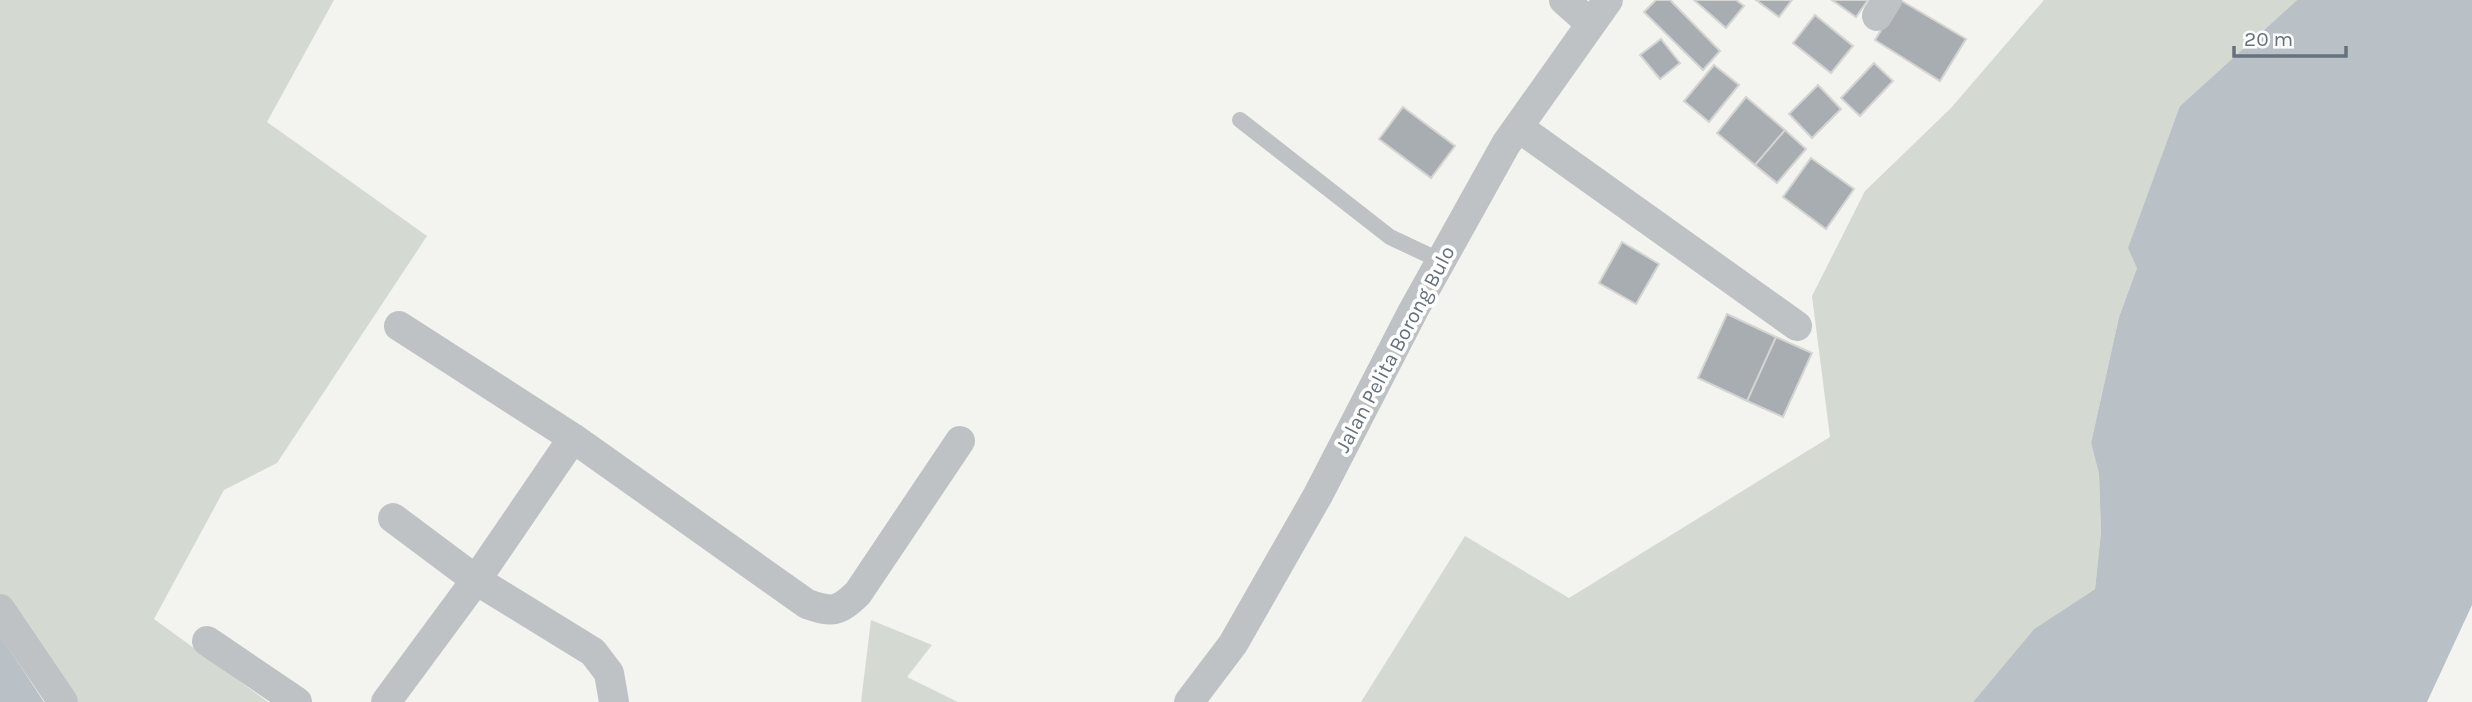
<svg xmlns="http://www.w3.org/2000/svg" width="2472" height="702" viewBox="0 0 2472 702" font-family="Karla,sans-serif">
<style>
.green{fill:#d4dad1}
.water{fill:#b9c1c6}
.building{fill:#a8adb2;stroke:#d4d4d2;stroke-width:2}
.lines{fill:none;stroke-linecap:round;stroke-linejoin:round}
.lane{stroke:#bfc2c4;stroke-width:16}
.street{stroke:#bfc2c4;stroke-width:30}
.labels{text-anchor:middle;stroke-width:7;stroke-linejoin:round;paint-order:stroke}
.street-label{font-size:21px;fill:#65717d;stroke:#fff}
</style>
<rect width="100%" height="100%" fill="#f3f3f0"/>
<path class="green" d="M0 0H334L267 122 427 236 277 463 224 490 154 619 268 702H73L0 600Z
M2044 0H2297L2180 106 2137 268 2119 317 2091 443 2099 474 2101 532 2095 589 2034 629 1973 702H1361L1465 536 1569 598 1830 437 1812 296 1865 191 1951 108Z
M871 620 932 645 907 677 958 702H861Z"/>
<path class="water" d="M2297 0H2472V605L2427 702H1973L2034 629 2095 589 2101 532 2099 474 2091 443 2119 317 2137 268 2128 248 2180 106Z
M0 635 44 702H0Z"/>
<path class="building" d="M1656 0H1670L1720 51 1703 70 1644 12Z
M1694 0H1736L1744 6 1726 28Z
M1756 0H1792L1779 17Z
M1832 0H1868L1856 17Z
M1900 0 1966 39 1940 81 1875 40Z
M1815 15 1853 46 1831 73 1793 43Z
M1661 39 1680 63 1660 79 1640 55Z
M1874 63 1893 81 1860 116 1841 98Z
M1714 65 1739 85 1709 122 1684 101Z
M1818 85 1841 109 1812 138 1789 114Z
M1746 97 1785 130 1755 165 1717 133Z
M1403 107 1455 146 1431 178 1379 139Z
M1785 130 1806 149 1777 183 1755 165Z
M1811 158 1854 189 1826 229 1783 197Z
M1622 242 1659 264 1636 304 1599 283Z
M1727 314 1776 337 1747 401 1698 378Z
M1776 337 1812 353 1783 417 1747 401Z"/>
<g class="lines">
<path class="lane" d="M1240 120 1390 237 1441 261"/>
<path class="street" d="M1564 0 1591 24
M1877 16 1887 0
M1518 127 1797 326
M399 326 573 438 807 604C833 613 838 612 858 593L960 441
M393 518 476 580 593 652 609 673 614 702
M0 609 63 702
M207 641 297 702
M386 702 476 580 573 438
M1189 702 1233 644 1318 495 1413 311 1506 144 1608 0"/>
</g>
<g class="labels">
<g class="street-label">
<text transform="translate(1395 349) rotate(-62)" y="7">Jalan Pelita Borong Bulo</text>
</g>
</g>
<path d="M2234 46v10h112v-10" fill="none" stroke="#65717d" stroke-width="3.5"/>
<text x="2244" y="46" font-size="21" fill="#65717d" stroke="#ffffff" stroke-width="5" paint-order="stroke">20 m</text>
</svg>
